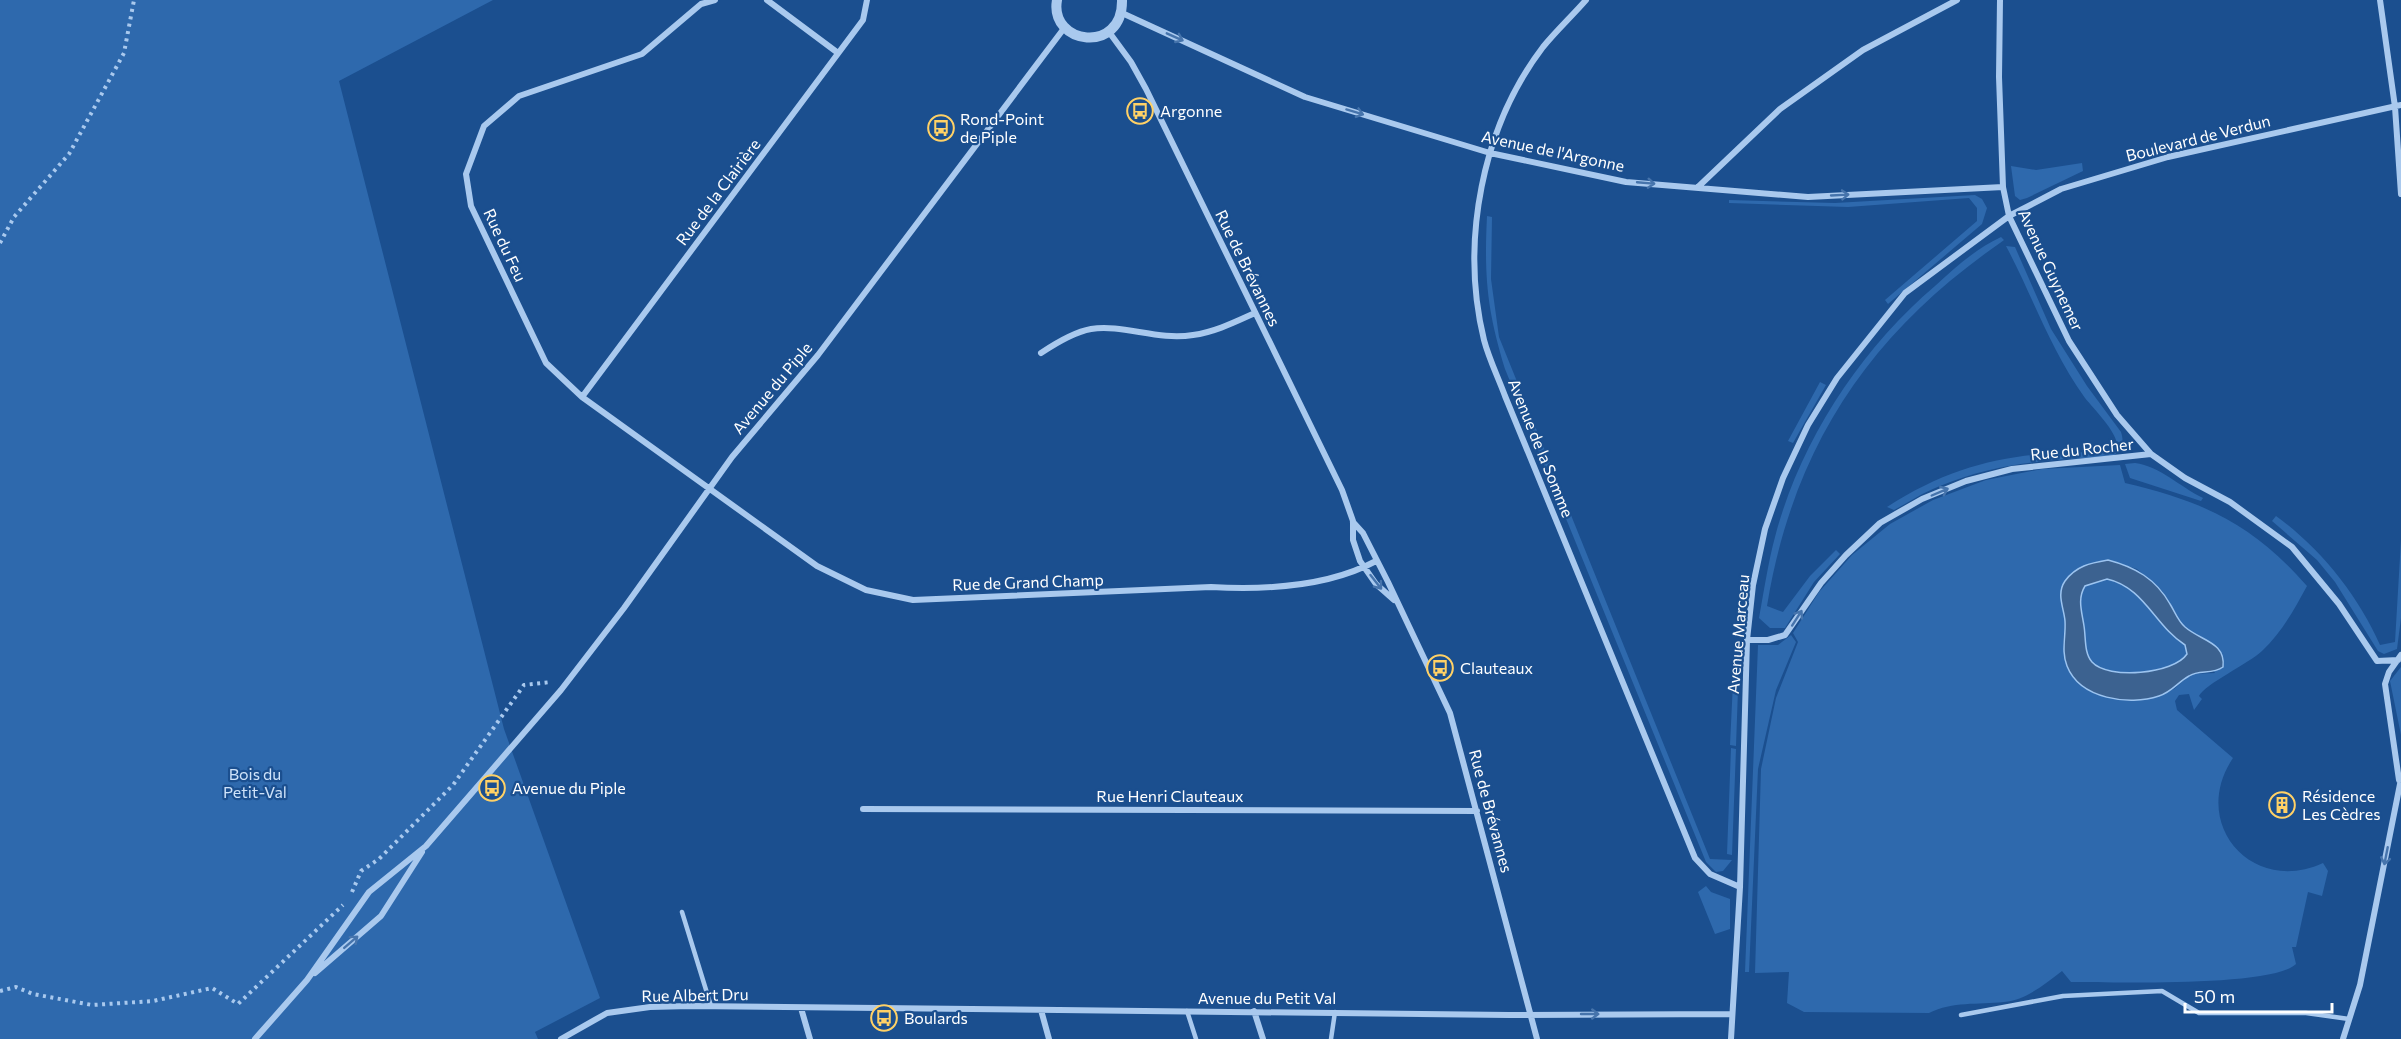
<svg xmlns="http://www.w3.org/2000/svg" width="2401" height="1039" viewBox="0 0 2401 1039" font-family="Commissioner,sans-serif">
<style>
.green{fill:#2e69ad;fill-rule:evenodd}
.water{fill:#3c6290;stroke:#9cc4f0;stroke-width:1.5;fill-rule:evenodd}
.lines{fill:none;stroke-linecap:round;stroke-linejoin:round}
.path{stroke:#a9c9ee;stroke-width:4;stroke-dasharray:3 4.5;stroke-linecap:butt}
.service{stroke:#a9c9ee;stroke-width:4.5}
.minor{stroke:#a9c9ee;stroke-width:6}
.tertiary{stroke:#a9c9ee;stroke-width:10}
.oneway{stroke:#4674ac}
.labels{text-anchor:middle;stroke-width:4.5;stroke-linejoin:round;paint-order:stroke}
.poi-label{font-size:16px;fill:#fff;stroke:#1b4f8f;text-anchor:start}
.street-label{font-size:16px;fill:#fff;stroke:#1b4f8f}
.park-label{font-size:16px;fill:#cfe3fa;stroke:#1b4f8f}
</style>
<rect width="100%" height="100%" fill="#1b4f8f"/>
<path class="green" d="M0 0H493L339 81 504 729 600 998 535 1032 538 1039H0Z
M2082 163 2083 171 2027 198 2020 200 2015 196 2011 166 2036 170Z
M1975 195 1982 199 1987 208 1982 224 1888 304 1885 300 1977 221V208L1969 198 1848 207 1729 203V200L1835 203Z
M1487 216 1492 217 1491 279 1499 337 1710 859 1732 860 1723 871 1716 872 1706 862 1505 369C1487 310 1484 277 1487 216Z
M2001 237 2004 240 2000 243C1869 334 1793 447 1767 606L1783 612 1810 576 1836 550 1840 554 1814 582 1785 628H1770L1759 618C1764 591 1768 563 1775 537 1800 441 1860 350 1935 286 1955 268 1975 249 2001 237Z
M2006 246 2015 247 2051 329 2087 386 2121 432C2125 444 2121 452 2110 457 2051 459 1995 463 1940 486 1924 492 1909 502 1894 510L1887 507C1963 458 2025 451 2113 452L2117 447C2119 434 2094 409 2085 398 2050 349 2034 299 2006 246Z
M1820 382 1826 385 1793 443 1788 441Z
M2135 463C2160 466 2180 487 2203 498L2201 501 2130 478 2125 464Z
M2120 465 2125 483C2203 501 2254 525 2307 586 2294 610 2282 632 2262 651 2248 664 2205 684 2199 696L2202 699 2194 710 2189 694 2179 695 2175 701 2177 710 2233 758C2189 823 2252 896 2323 863L2328 871 2322 896 2308 892 2296 947H2292L2296 964C2272 987 2110 982 2071 982L2062 971C2045 984 2026 1000 2004 1002 1977 1005 1953 1001 1929 1013L1804 1012 1787 1003 1789 972 1755 973 1761 769 1776 698 1798 642 1793 633 1819 592 1852 555 1890 524 1933 500 1986 480 2042 469ZM2108 560 2137 569 2162 591 2184 626 2193 634 2215 673 2191 674 2174 689 2143 700 2087 689 2074 679 2067 665 2063 644 2065 621 2091 563Z
M2276 516C2320 548 2358 595 2380 645L2395 642 2401 540V618L2397 649 2384 654 2378 651 2335 582 2317 560 2272 521Z
M2100 579C2139 575 2158 626 2185 645L2187 654C2174 674 2108 680 2092 662 2084 653 2086 638 2084 626 2082 612 2077 599 2085 586Z
M1791 635 1796 642 1776 690 1758 769 1749 972H1745L1758 645H1778Z
M1734 661H1739L1736 746 1730 745Z
M2401 667V735L2390 681Z
M1731 748 1736 749 1732 855 1727 854Z
M1706 886 1711 892 1730 899V929L1715 934 1698 892Z"/>
<path class="water" d="M2108 560C2135 567 2156 579 2170 604 2175 612 2178 621 2185 627 2201 641 2226 642 2223 667 2212 675 2199 669 2189 676 2178 682 2172 692 2159 696 2129 706 2080 699 2067 666 2061 651 2066 636 2065 621 2064 608 2056 594 2065 581 2076 566 2090 563 2108 560ZM2107 579C2144 587 2155 626 2185 645L2187 654C2174 674 2108 680 2092 662 2084 653 2086 638 2084 626 2082 612 2077 599 2085 586Z"/>
<g class="lines">
<path class="path" d="M0 243 14 217 69 154 124 53 134 0
M352 892 361 871 379 859 453 785 524 685 551 682
M0 991 16 987 33 994 92 1005 153 1001 212 988 238 1004 343 905"/>
<path class="service" d="M682 912 711 1006
M1187 1011 1196 1039
M1961 1015 2063 996 2162 991 2199 1013H2306L2349 1019
M1331 1039 1335 1012"/>
<path class="minor" d="M715 0 701 4 642 54 519 96 484 126 466 174 471 206 546 363 582 397 817 566 866 590 913 600 1211 587C1265 590 1328 587 1376 561
M767 0 838 53
M1586 0C1572 16 1556 31 1543 47 1482 127 1460 242 1484 340 1489 359 1498 377 1505 396L1695 858 1710 874 1740 887
M2000 0 1999 77 2003 187 2009 216 2069 341 2117 415 2151 454 2185 478 2230 502 2292 547 2339 604 2377 661 2398 660
M2380 0 2395 107 2401 194
M1122 13 1305 97 1490 153 1626 182 1808 197 2003 187
M1109 32 1131 62 1146 89 1342 490 1353 521V540L1360 561 1376 584 1394 600
M1698 187 1780 109 1863 50 1957 0
M1041 353C1056 343 1074 332 1091 329 1123 324 1158 341 1193 335 1215 332 1235 322 1255 313
M582 397 863 20 867 0
M1353 522 1363 533 1388 582 1450 713 1537 1039
M1747 640H1768L1785 635 1821 583 1846 555 1880 523 1922 499 1966 481 2012 469 2151 454
M2399 780 2385 684 2389 672 2401 655
M863 809 1477 811
M315 973 381 916 422 852
M801 1008 810 1039
M1041 1010 1049 1039
M1254 1011 1263 1039
M255 1039 307 980 369 892 426 846 561 690 624 608 732 457 818 355 1065 27
M561 1039 607 1013 650 1007 690 1006 1509 1015 1732 1014
M1731 1039 1740 887 1747 640 1753 585 1765 529 1783 478 1808 425 1837 378 1905 293 2009 216 2061 189 2168 157 2401 105
M2343 1039 2360 985 2401 779"/>
<path class="tertiary" d="M1057 0C1049 45 1123 55 1122 0"/>
</g>
<defs><path id="oneway-shaft" d="M-6 0H5M1.5-3L5.5 0L1.5 3" fill="none" stroke-width="1.6" stroke-linecap="round" stroke-linejoin="round" transform="scale(1.5)"/></defs>
<g class="oneway">
<use href="#oneway-shaft" transform="translate(1175 37) rotate(24)"/>
<use href="#oneway-shaft" transform="translate(1355 112) rotate(17)"/>
<use href="#oneway-shaft" transform="translate(1646 183) rotate(5)"/>
<use href="#oneway-shaft" transform="translate(1840 195) rotate(-3)"/>
<use href="#oneway-shaft" transform="translate(1940 492) rotate(-23)"/>
<use href="#oneway-shaft" transform="translate(1376 582) rotate(52)"/>
<use href="#oneway-shaft" transform="translate(1797 618) rotate(-57)"/>
<use href="#oneway-shaft" transform="translate(2386 856) rotate(101)"/>
<use href="#oneway-shaft" transform="translate(351 942) rotate(-41)"/>
<use href="#oneway-shaft" transform="translate(1590 1014)"/>
</g>
<defs>
<g id="bus-ring" transform="scale(1.35)"><circle r="9.5" fill="#1b4f8f" stroke="#ffd166" stroke-width="1.5"/><path d="M-5-6H5V4H4V6H2V4H-2V6H-4V4H-5ZM-3.5-4V0h7V-4ZM-3.5 1.2v1.5H-2V1.2ZM2 1.2v1.5H3.5V1.2Z" fill="#ffd166"/></g>
<g id="building-ring" transform="scale(1.35)"><circle r="9.5" fill="#1b4f8f" stroke="#ffd166" stroke-width="1.5"/><path d="M-4-6H4V6H1V3H-1V6H-4ZM-2.5-4.3h1.7v1.8h-1.7ZM.8-4.3h1.7v1.8H.8ZM-2.5-1h1.7V.8h-1.7ZM.8-1h1.7V.8H.8Z" fill="#ffd166"/></g>
</defs>
<g fill-rule="evenodd">
<use href="#bus-ring" x="1140" y="111"/>
<use href="#bus-ring" x="941" y="128"/>
<use href="#bus-ring" x="1440" y="668"/>
<use href="#bus-ring" x="492" y="788"/>
<use href="#building-ring" x="2282" y="805"/>
<use href="#bus-ring" x="884" y="1018"/>
</g>
<g class="labels">
<g class="poi-label">
<text x="1160" y="117">Argonne</text>
<text x="960" y="125">Rond-Point<tspan x="960" dy="18">de Piple</tspan></text>
<text x="1460" y="674">Clauteaux</text>
<text x="512" y="794">Avenue du Piple</text>
<text x="2302" y="802">Résidence<tspan x="2302" dy="18">Les Cèdres</tspan></text>
<text x="904" y="1024">Boulards</text>
</g>
<g class="street-label">
<text transform="translate(2198 138) rotate(-14)" y="6">Boulevard de Verdun</text>
<text transform="translate(1553 151) rotate(12)" y="6">Avenue de l'Argonne</text>
<text transform="translate(718 192) rotate(-53)" y="6">Rue de la Clairière</text>
<text transform="translate(505 245) rotate(65)" y="6">Rue du Feu</text>
<text transform="translate(1248 268) rotate(64)" y="6">Rue de Brévannes</text>
<text transform="translate(2051 270) rotate(65)" y="6">Avenue Guynemer</text>
<text transform="translate(772 388) rotate(-50)" y="6">Avenue du Piple</text>
<text transform="translate(1541 448) rotate(68)" y="6">Avenue de la Somme</text>
<text transform="translate(2082 449) rotate(-6)" y="6">Rue du Rocher</text>
<text transform="translate(1028 582) rotate(-2)" y="6">Rue de Grand Champ</text>
<text transform="translate(1738 634) rotate(-85)" y="6">Avenue Marceau</text>
<text x="1170" y="802">Rue Henri Clauteaux</text>
<text transform="translate(1491 811) rotate(75)" y="6">Rue de Brévannes</text>
<text transform="translate(695 995) rotate(-1)" y="6">Rue Albert Dru</text>
<text x="1267" y="1004">Avenue du Petit Val</text>
</g>
<g class="park-label">
<text x="255" y="780">Bois du<tspan x="255" dy="18">Petit-Val</tspan></text>
</g>
</g>
<path d="M2185 1003v9h147v-9" fill="none" stroke="#ffffff" stroke-width="3"/>
<text x="2194" y="1003" font-size="18" fill="#ffffff" stroke="#1b4f8f" stroke-width="4.5" paint-order="stroke">50 m</text>
</svg>
